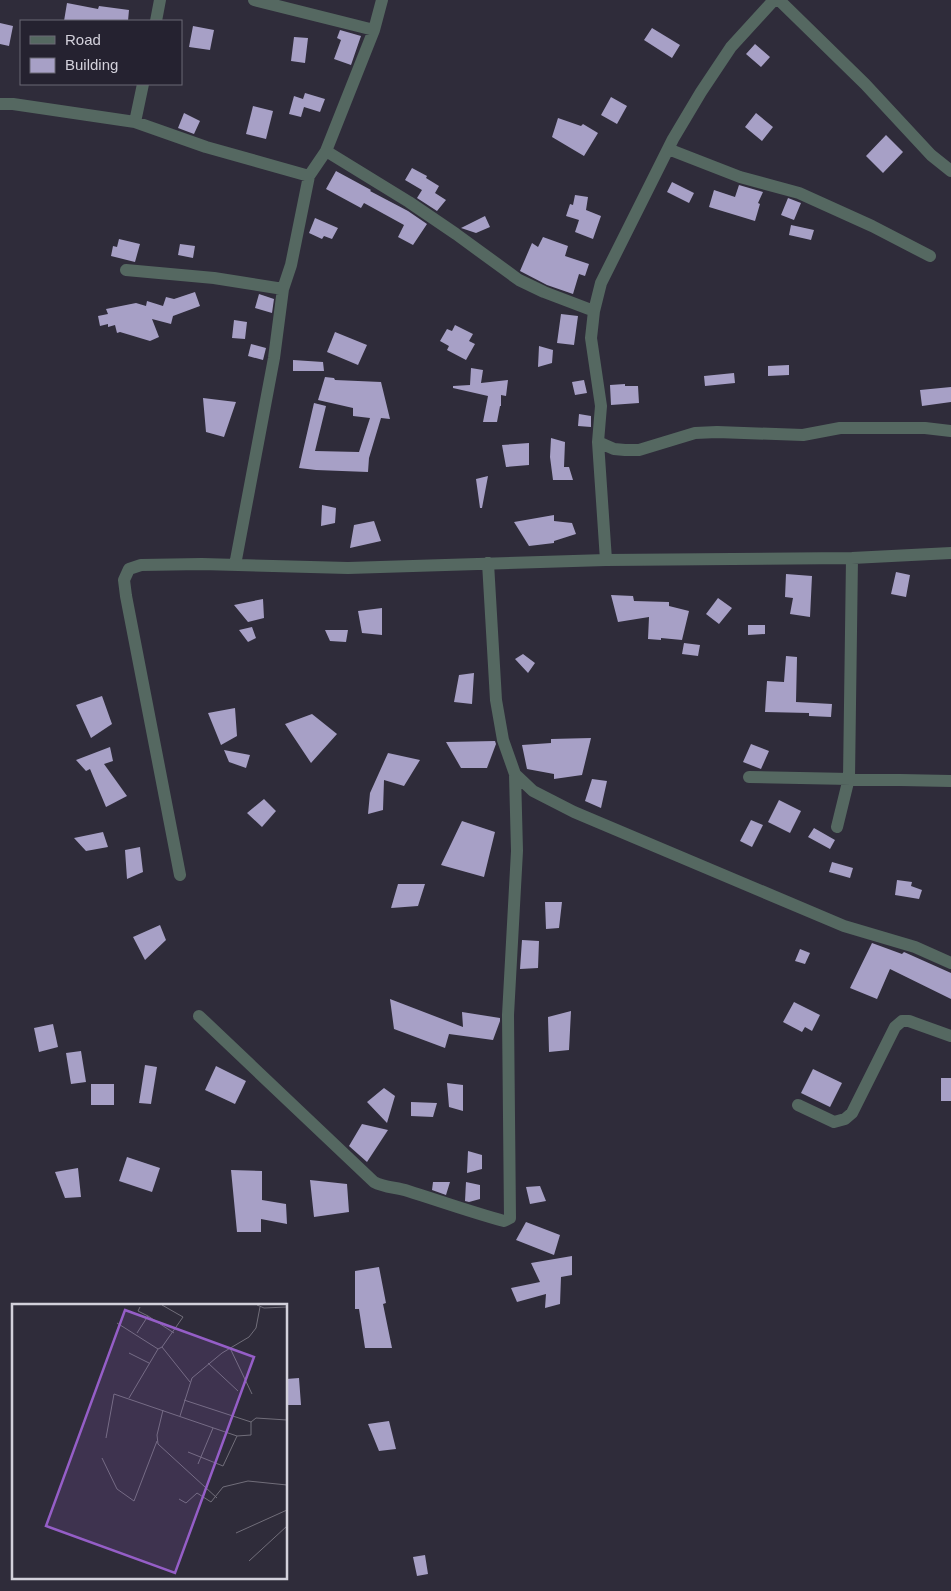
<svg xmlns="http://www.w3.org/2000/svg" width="951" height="1591" viewBox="0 0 951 1591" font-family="Helvetica,sans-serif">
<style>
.building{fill:#a7a0c6}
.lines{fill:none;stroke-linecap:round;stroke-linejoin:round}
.minor{stroke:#556861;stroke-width:12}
.inset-road{fill:none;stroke:#716e7a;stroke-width:1}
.view{fill:#955ec7;fill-opacity:0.15;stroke:#955ec7;stroke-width:2.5}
.inset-edge{fill:none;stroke:#d3d1db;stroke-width:2.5}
</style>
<rect width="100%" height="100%" fill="#2f2c3a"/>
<path class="building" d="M67 3 98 9 99 6 129 10 128 21H64Z
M0 23 13 26 9 46 0 44Z
M193 26 214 30 210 50 189 47Z
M652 28 680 45 672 58 644 40Z
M340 30 361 36 351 65 334 59 341 40 337 38Z
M294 37 308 38 305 63 291 61Z
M755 44 770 57 761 67 746 54Z
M305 93 325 99 320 112 304 107 301 117 289 114 294 96 303 99Z
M611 97 627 106 617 124 601 115Z
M253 106 273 111 266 139 246 134Z
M184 113 200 121 194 134 178 128Z
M756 113 773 127 762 141 745 127Z
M558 118 581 126 583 124 598 133 584 156 552 137Z
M886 135 903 152 883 173 866 156Z
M412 168 427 176 426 178 439 186 435 193 446 200 437 211 417 198 422 190 405 180Z
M336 171 371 190 370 191 408 211 427 224 413 245 398 237 404 225 364 203 361 208 326 189Z
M672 182 694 193 689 203 667 192Z
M739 185 763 192 758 203 760 204 755 221 709 207 714 190 735 197Z
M575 195 588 197 586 210 601 216 593 239 575 232 579 220 566 216 570 204 573 205Z
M788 198 801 203 794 220 781 215Z
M485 216 490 227 476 233 461 228Z
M315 218 338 228 332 239 324 236 322 239 309 233Z
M791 225 814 230 811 240 789 235Z
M543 237 568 246 565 256 589 264 585 276 579 274 573 294 547 285 520 271 532 243 538 247Z
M119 239 140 244 135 262 111 256 113 246 117 247Z
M180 244 195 246 193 258 178 255Z
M195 292 200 306 173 316 171 324 152 319 159 337 150 341 120 332 117 333 115 325 108 327V324L100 326 98 316 108 314 106 309 136 303 146 306 147 301 163 306 166 297 174 299Z
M259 294 274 299 272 313 255 308Z
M561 314 578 316 574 345 557 343Z
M234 320 247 322 245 339 232 338Z
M455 325 473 334 469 341 475 344 466 360 447 350 449 346 440 341 447 329 452 331Z
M335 332 367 345 358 365 327 352Z
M251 344 266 348 263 360 248 356Z
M539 346 553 350 552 363 538 367Z
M293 360 323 362 324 371H293Z
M789 365V375L768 376V366Z
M471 368 483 370 481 383 508 380 506 396 501 395V406H500L497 422H483L488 396 453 388V386L470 385Z
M734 373 735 383 705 386 704 376Z
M325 377 334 378 335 380 381 382 390 419 381 418 369 458 368 472 316 470 299 468 314 403 326 406 315 451 359 452 370 418 353 416V408L318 400Z
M584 380 587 393 575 395 572 382Z
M625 384V386H638L639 403 611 405 610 385Z
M951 387V402L922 406 920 390Z
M203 398 236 402 224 437 206 432Z
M579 414 591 416V427L578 426Z
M551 438 565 442 564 467H569L573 480H553L550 457Z
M529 443V465L506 467 502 445Z
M488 476 482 508H480L476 479Z
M322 505 336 508 335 523 321 526Z
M554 515V521L572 523 576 534 554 541V543L529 546 514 522Z
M374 521 381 541 350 548 354 525Z
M896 572 910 575 906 597 891 594Z
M786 574 812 576 810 617 790 614 793 598 785 597Z
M611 595 633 596 634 601 669 602V606L689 611 682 640 661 638V640L648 639 649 617 618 622Z
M718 598 732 608 719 624 706 614Z
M263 599 264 618 248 622 234 605Z
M382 608V635L362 633 358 611Z
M748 625H765V634L748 635Z
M252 627 256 638 248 642 239 630Z
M325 630H348L346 642 330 641Z
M684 643 700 645 698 656 682 654Z
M523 654 535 663 528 673 515 659Z
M786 656 797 657 796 702 832 704 831 717 809 716V713L765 712 767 681 784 682Z
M474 673 472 704 454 702 459 675Z
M102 696 112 724 91 738 76 705Z
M235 708 237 736 221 745 208 713Z
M312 714 337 734 311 763 285 724Z
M591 738 582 775 554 779V774L527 769 522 745 551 743V739Z
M495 741 496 744 487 768H461L446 742Z
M751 744 769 751 761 769 743 762Z
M110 747 113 761 104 764 127 796 106 807 90 769 86 771 76 760Z
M224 750 250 755 246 768 229 762Z
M388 753 420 760 404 786 384 780 383 810 368 814 370 793Z
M592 779 607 781 601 808 585 801Z
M264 799 276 811 262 827 247 813Z
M779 800 801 811 790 833 768 822Z
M751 820 763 825 752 847 740 841Z
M462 821 495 832 484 877 441 865Z
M814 828 835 840 830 849 808 837Z
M103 832 108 847 86 851 74 838Z
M140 847 143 872 127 879 125 850Z
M832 862 853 868 850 878 829 872Z
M897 880 912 882 911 886 922 890 919 899 895 895Z
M398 884H425L418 906 391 908Z
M545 902H562L559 928 546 929Z
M160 925 166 940 145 960 133 937Z
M522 940 539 941 538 968 520 969Z
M872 943 902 954 904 952 951 973V999L890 969 877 999 850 988Z
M800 949 810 953 805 964 795 961Z
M390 999 463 1027 462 1012 500 1018V1021L493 1040 449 1034 445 1048 394 1029Z
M794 1002 820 1015 812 1031 805 1027 802 1032 783 1022Z
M571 1011 569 1050 549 1052 548 1017Z
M53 1024 58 1047 39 1052 34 1028Z
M81 1051 86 1082 71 1084 66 1053Z
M145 1065 157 1067 151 1104 139 1103Z
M216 1066 246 1081 235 1104 205 1090Z
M813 1069 842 1083 830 1107 801 1093Z
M941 1078H951V1101H941Z
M447 1083 463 1085V1111L449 1107Z
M91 1084H114V1105H91Z
M384 1088 395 1096 387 1123 367 1102Z
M411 1102 437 1103 433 1117 411 1116Z
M362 1124 388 1130 367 1162 349 1146Z
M468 1151 482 1155V1169L467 1173Z
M127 1157 160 1168 152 1192 119 1181Z
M78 1168 81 1197 65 1198 55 1172Z
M231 1170 262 1171V1200L286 1204 287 1224 261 1219V1232H237Z
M310 1180 347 1184 349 1212 314 1217Z
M433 1182H450L446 1195 432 1190Z
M466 1182 480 1185V1199L469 1202 465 1201Z
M540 1186 546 1201 530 1204 526 1187Z
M526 1222 560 1235 554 1255 516 1240Z
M572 1256V1275L561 1277 560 1304 545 1308 546 1294 517 1302 511 1288 540 1282 531 1263Z
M379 1267 386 1303 383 1304 392 1348H365L359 1309H355V1271Z
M299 1378 301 1405H286V1379Z
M389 1421 396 1449 379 1451 368 1424Z
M425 1555 428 1574 417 1576 413 1557Z"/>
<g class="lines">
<path class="minor" d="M254 0 374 30
M779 0 865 84 931 155 951 171
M156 21 160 0
M0 104H13L135 122 206 147 309 176 326 151 409 202 456 234 519 280 544 292 594 311
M135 122 143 84
M668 149 740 177 799 193 872 226 930 256
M326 151 374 30 382 0
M126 270 214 278 283 289
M598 442 614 449 625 450H639L695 433 717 432 803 435 840 428H925L951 431
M606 560 598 442 601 406 591 338 594 311 601 283 673 139 701 92 731 47 774 0
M488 563 496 700 503 740 515 774 533 791 574 812 844 926 915 947 951 963
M235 565 274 358 283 289 291 265 309 176
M749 777 951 781
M837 827 849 778 852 558
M180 875 126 596 124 580 129 569 141 565 202 564 348 568 606 560 852 558 951 553
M199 1016 374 1182C385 1188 396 1187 408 1191 440 1201 471 1212 504 1221L510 1218 508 1015 517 851 515 774
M798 1105 834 1122 845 1119 852 1113 895 1027 902 1021H909L951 1036"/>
</g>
<g transform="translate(12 1304)">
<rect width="275" height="275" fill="#2f2c3a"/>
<path class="inset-road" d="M245 1 252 4 275 3M128 3 126 7 136 12M105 19 146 45 150 43 178 78M125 29 136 12 162 29M150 43 171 13 150 1M218 44 240 90M117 49 137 59M196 59 226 87M117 94 146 45M172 96 239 118 244 114 275 116M151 106 145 131 146 140 205 194M168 112 180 74 210 49 237 33 244 24 248 3M225 132 239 131V118M94 134 102 90 225 132 211 162 176 148M90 154 105 185 122 197 145 137M186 160 201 124M167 195 174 199 185 189 199 198 211 183 236 177 275 181M224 229 275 206M237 257 275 222"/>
<path class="view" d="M113 6 242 53 163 269 34 222Z"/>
<rect width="275" height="275" class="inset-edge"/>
</g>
<rect x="20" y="20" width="162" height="65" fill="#252230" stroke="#6b6874"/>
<rect x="30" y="36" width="25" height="8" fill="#556861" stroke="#6b6874"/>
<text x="65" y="45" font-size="15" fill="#d3d1db">Road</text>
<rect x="30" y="58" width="25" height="15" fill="#a7a0c6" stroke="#6b6874"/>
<text x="65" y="70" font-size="15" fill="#d3d1db">Building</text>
</svg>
